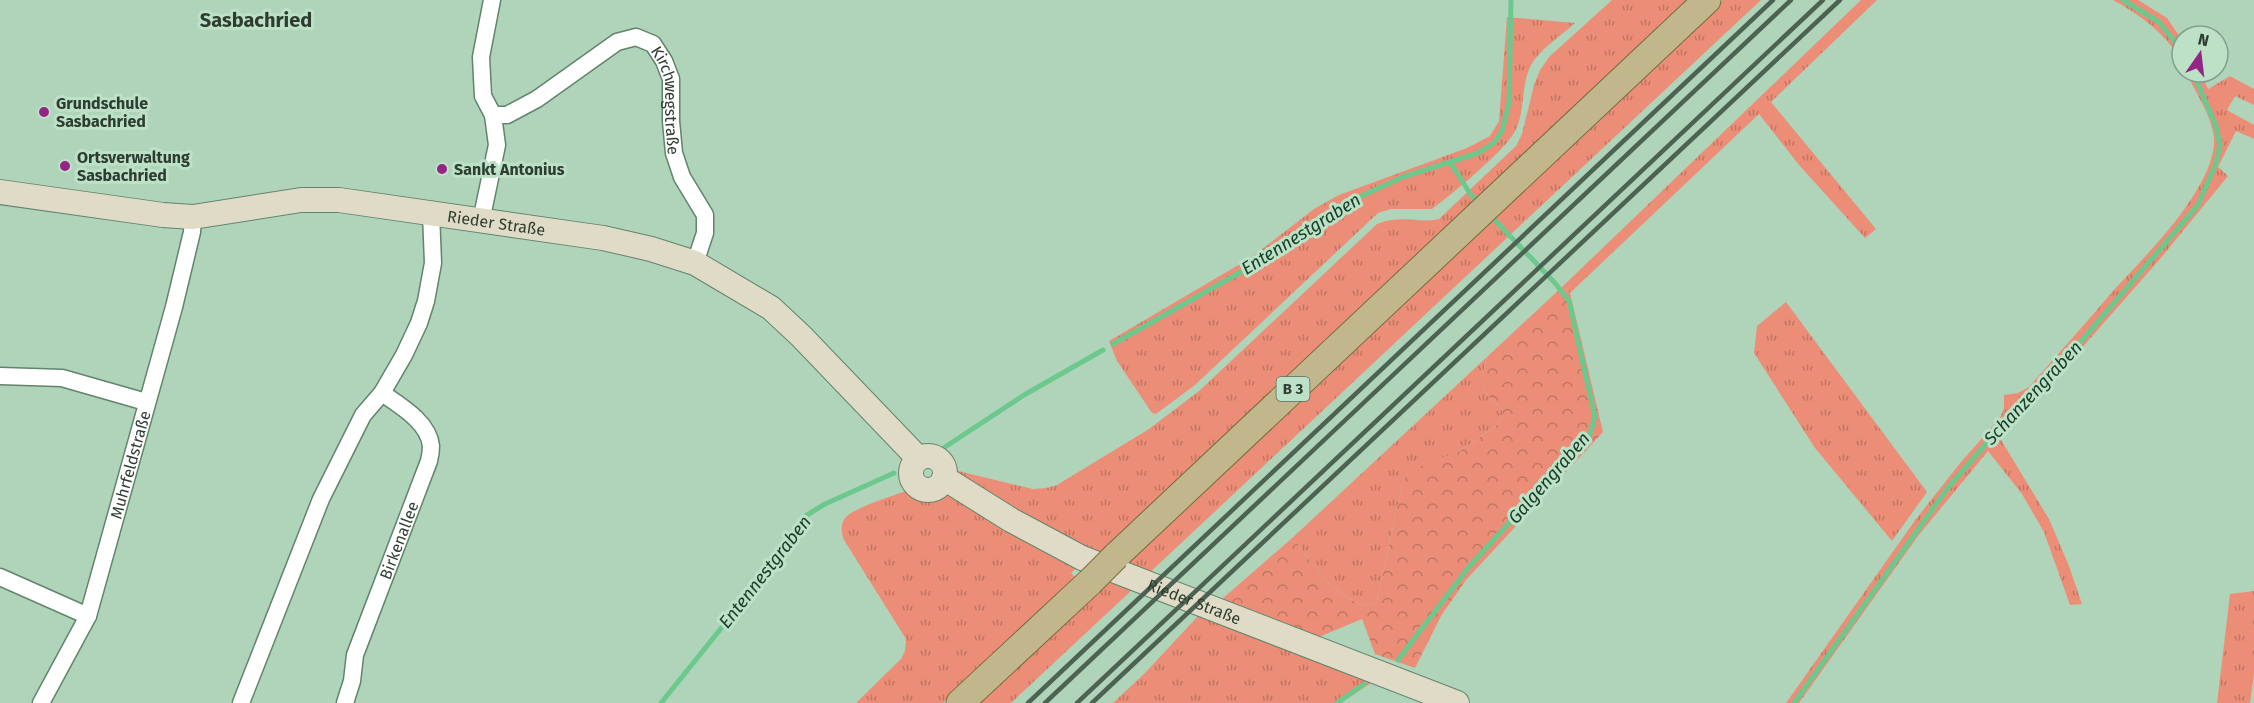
<svg xmlns="http://www.w3.org/2000/svg" width="2254" height="703" viewBox="0 0 2254 703" font-family="'Fira Sans',sans-serif">
<style>
.grass{fill:url(#grass-tufts)}
.forest{fill:url(#forest-crowns)}
.lines{fill:none;stroke-linecap:round;stroke-linejoin:round}
.stream{stroke:#6dc88e;stroke-width:5}
.street-casing{stroke:#62846d;stroke-width:19}
.secondary-casing{stroke:#62846d;stroke-width:26}
.primary-casing{stroke:#746c3c;stroke-width:29}
.street{stroke:#fff;stroke-width:16}
.secondary{stroke:#e0dbc6;stroke-width:24}
.primary{stroke:#c2b68d;stroke-width:27}
.rail{stroke:#4d6253;stroke-width:4.5}
.primary-bridge-casing{stroke:#746c3c;stroke-width:29;stroke-linecap:butt}
.primary-bridge{stroke:#c2b68d;stroke-width:27}
.poi-dot{fill:#952585;stroke:#bce1c7;stroke-width:2}
.labels{text-anchor:middle;stroke-width:6;stroke-linejoin:round;paint-order:stroke}
.shield{fill:#bce1c7;stroke:#596e5f;stroke-width:1.5}
.shield-label{font-size:15px;font-weight:bold;fill:#2e3d32}
.street-label{font-size:16px;fill:#2e3d32;stroke:#bce1c7}
.poi-label{font-size:16px;font-weight:bold;fill:#2e3d32;stroke:#bce1c7;text-anchor:start}
.water-label{font-size:18px;font-style:italic;fill:#163d25;stroke:#bce1c7}
.quarter-label{font-size:20px;font-weight:bold;fill:#2e3d32;stroke:#bce1c7}
</style>
<defs>
<pattern id="grass-tufts" width="24" height="20" patternUnits="userSpaceOnUse" patternTransform="scale(1.5)"><rect width="24" height="20" fill="#ec8e77"/><path d="M3 7l-1-3M5 7V3M7 7l1-3M15 17l-1-3M17 17v-4M19 17l1-3" fill="none" stroke="#c07562"/></pattern>
<pattern id="forest-crowns" width="20" height="18" patternUnits="userSpaceOnUse" patternTransform="scale(1.5)"><rect width="20" height="18" fill="#ec8e77"/><path d="M2 6a3 3 0 1 1 6 0M12 15a3 3 0 1 1 6 0" fill="none" stroke="#c07562"/></pattern>
</defs>
<rect width="100%" height="100%" fill="#afd4ba"/>
<path class="grass" d="M1612 0H1692L1177 482 1095 557 1039 529 954 470 1033 489 1046 488 1057 485 1149 429 1199 391 1377 224C1404 214 1416 224 1439 219L1516 146 1522 134 1534 85 1540 70 1549 57Z
M1723 0H1761L1145 577 1122 566Z
M1861 0H1877L1771 102 1876 229 1865 238 1799 165 1759 114 1570 293 1562 287Z
M2113 0H2138L2167 18 2182 40V64C2168 34 2141 16 2113 0Z
M1507 17 1575 23C1561 36 1540 49 1531 65 1520 86 1526 113 1514 133 1503 152 1451 195 1432 209H1391L1378 213 1195 385 1156 414 1152 413 1117 361 1109 341 1252 257 1314 209 1339 195 1467 148 1490 136 1499 121Z
M2186 72H2200L2208 89 2230 76 2254 89V105L2235 96 2227 110 2254 125V139L2236 131 2218 167 2228 176 2160 259 2001 440 2049 519 2069 566 2082 604 2070 605 2044 532 2022 494 1988 451 1918 536 1799 703H1786L1916 519 1961 462 2000 418 2004 408V395L2018 393 2029 387C2057 355 2086 323 2114 290 2146 255 2210 193 2214 144 2216 122 2195 92 2186 72Z
M1786 302 1927 492 1892 541 1815 448 1754 353 1757 326Z
M1488 356C1483 368 1480 382 1487 394 1492 402 1500 405 1503 413L1496 426 1460 451 1408 472 1402 485 1377 601 1365 606C1331 592 1318 571 1296 542L1290 540Z
M909 490C922 499 932 499 945 491L1080 565 1071 573 1075 577 943 703H856L901 659 905 651 906 639 844 540C841 532 840 524 846 517 856 507 895 495 909 490Z
M1108 581 1132 590 1011 703H974Z
M2254 591V673L2250 703H2217L2230 594Z
M1199 615 1377 679 1341 703H1113L1145 673Z"/>
<path class="forest" d="M1562 287 1570 293 1603 432 1466 580 1441 616 1415 668 1375 654 1362 619 1319 637 1222 599 1290 540 1296 542C1318 571 1331 592 1365 606L1377 601 1402 485 1408 471 1460 451 1496 426 1503 413C1500 405 1492 402 1487 394 1480 382 1483 368 1488 356Z"/>
<g class="lines">
<path class="stream" d="M2123 0 2159 22 2182 51
M1450 162 1471 195 1480 204
M1113 344 1241 272 1308 225 1346 203 1403 177 1478 153 1495 142 1502 131 1509 103 1511 0
M945 447 1024 395 1103 350
M1398 660 1468 568 1590 434 1595 417 1569 301 1555 283 1490 215
M661 703 780 555 807 515 825 504 894 473
M1337 703 1364 684
M1794 703 1947 489 1997 431 2041 388 2198 205 2215 166 2220 145 2216 126 2193 72"/>
<g class="street-casing">
<g id="street">
<path id="s1" d="M493 115H507L537 99 617 42 636 37 653 44 664 61 671 79V121L674 153 682 177 705 215V233L695 263"/>
<path d="M481 221 497 145 493 115 483 96 481 57 492 0"/>
<path d="M0 376 62 378 146 402"/>
<path d="M0 577 88 616"/>
<path id="s2" d="M41 703 88 616 174 307 192 232 193 217"/>
<path d="M241 703 321 499 363 415 382 393 404 355 419 323 426 301 433 263 431 213"/>
<path id="s3" d="M345 703 352 681 355 655 429 461C430 457 431 451 431 446 429 422 399 405 382 393"/>
</g>
</g>
<g class="secondary-casing">
<g id="secondary">
<path id="s4" d="M0 192 163 215 193 217 301 200H339L603 238 651 249 695 263 771 308 801 336 918 458"/>
<circle cx="928" cy="473" r="17"/>
<path id="s5" d="M944 478 1011 520 1082 558 1457 703"/>
</g>
</g>
<g class="primary-casing">
<path id="primary" d="M1116 556 1707 0
M960 703 1090 582"/>
</g>
<use href="#street" class="street"/>
<use href="#secondary" class="secondary"/>
<use href="#primary" class="primary"/>
<path class="rail" d="M1028 703 1773 0
M1045 703 1791 0
M1077 703 1823 0
M1092 703 1840 0"/>
<g class="primary-bridge-casing">
<path id="primary-bridge" d="M1090 582 1116 556"/>
</g>
<use href="#primary-bridge" class="primary-bridge"/>
</g>
<g class="poi-dot">
<circle cx="44" cy="112" r="6"/>
<circle cx="65" cy="166" r="6"/>
<circle cx="442" cy="169" r="6"/>
</g>
<g class="labels">
<rect class="shield" x="1276.5" y="377" width="33" height="24" rx="4.5"/>
<g class="shield-label">
<text x="1293" y="394">B 3</text>
</g>
<g class="street-label">
<text dy="6" stroke="none"><textPath href="#s1" startOffset="244">Kirchwegstraße</textPath></text>
<text dy="6" stroke="none"><textPath href="#s4" startOffset="501">Rieder Straße</textPath></text>
<text dy="6" stroke="none"><textPath href="#s2" startOffset="256">Muhrfeldstraße</textPath></text>
<text dy="6" stroke="none"><textPath href="#s3" startOffset="172">Birkenallee</textPath></text>
<text dy="6" stroke="none"><textPath href="#s5" startOffset="280">Rieder Straße</textPath></text>
</g>
<g class="poi-label">
<text x="56" y="109">Grundschule<tspan x="56" dy="18">Sasbachried</tspan></text>
<text x="77" y="163">Ortsverwaltung<tspan x="77" dy="18">Sasbachried</tspan></text>
<text x="454" y="175">Sankt Antonius</text>
</g>
<g class="water-label">
<text transform="translate(1301 234) rotate(-32)" y="6">Entennestgraben</text>
<text transform="translate(2033 393) rotate(-47)" y="6">Schanzengraben</text>
<text transform="translate(1549 478) rotate(-49)" y="6">Galgengraben</text>
<text transform="translate(765 572) rotate(-52)" y="6">Entennestgraben</text>
</g>
<g class="quarter-label">
<text x="256" y="27">Sasbachried</text>
</g>
</g>
<g transform="translate(2200 54) rotate(14)"><circle r="28" fill="#bce1c7" stroke="#839f8b" stroke-width="1.5"/>
<path d="M0-4.5L10 22L0 15L-10 22Z" fill="#952585"/>
<text y="-9" font-size="16" font-weight="bold" text-anchor="middle" fill="#2e3d32">N</text>
</g>
</svg>
